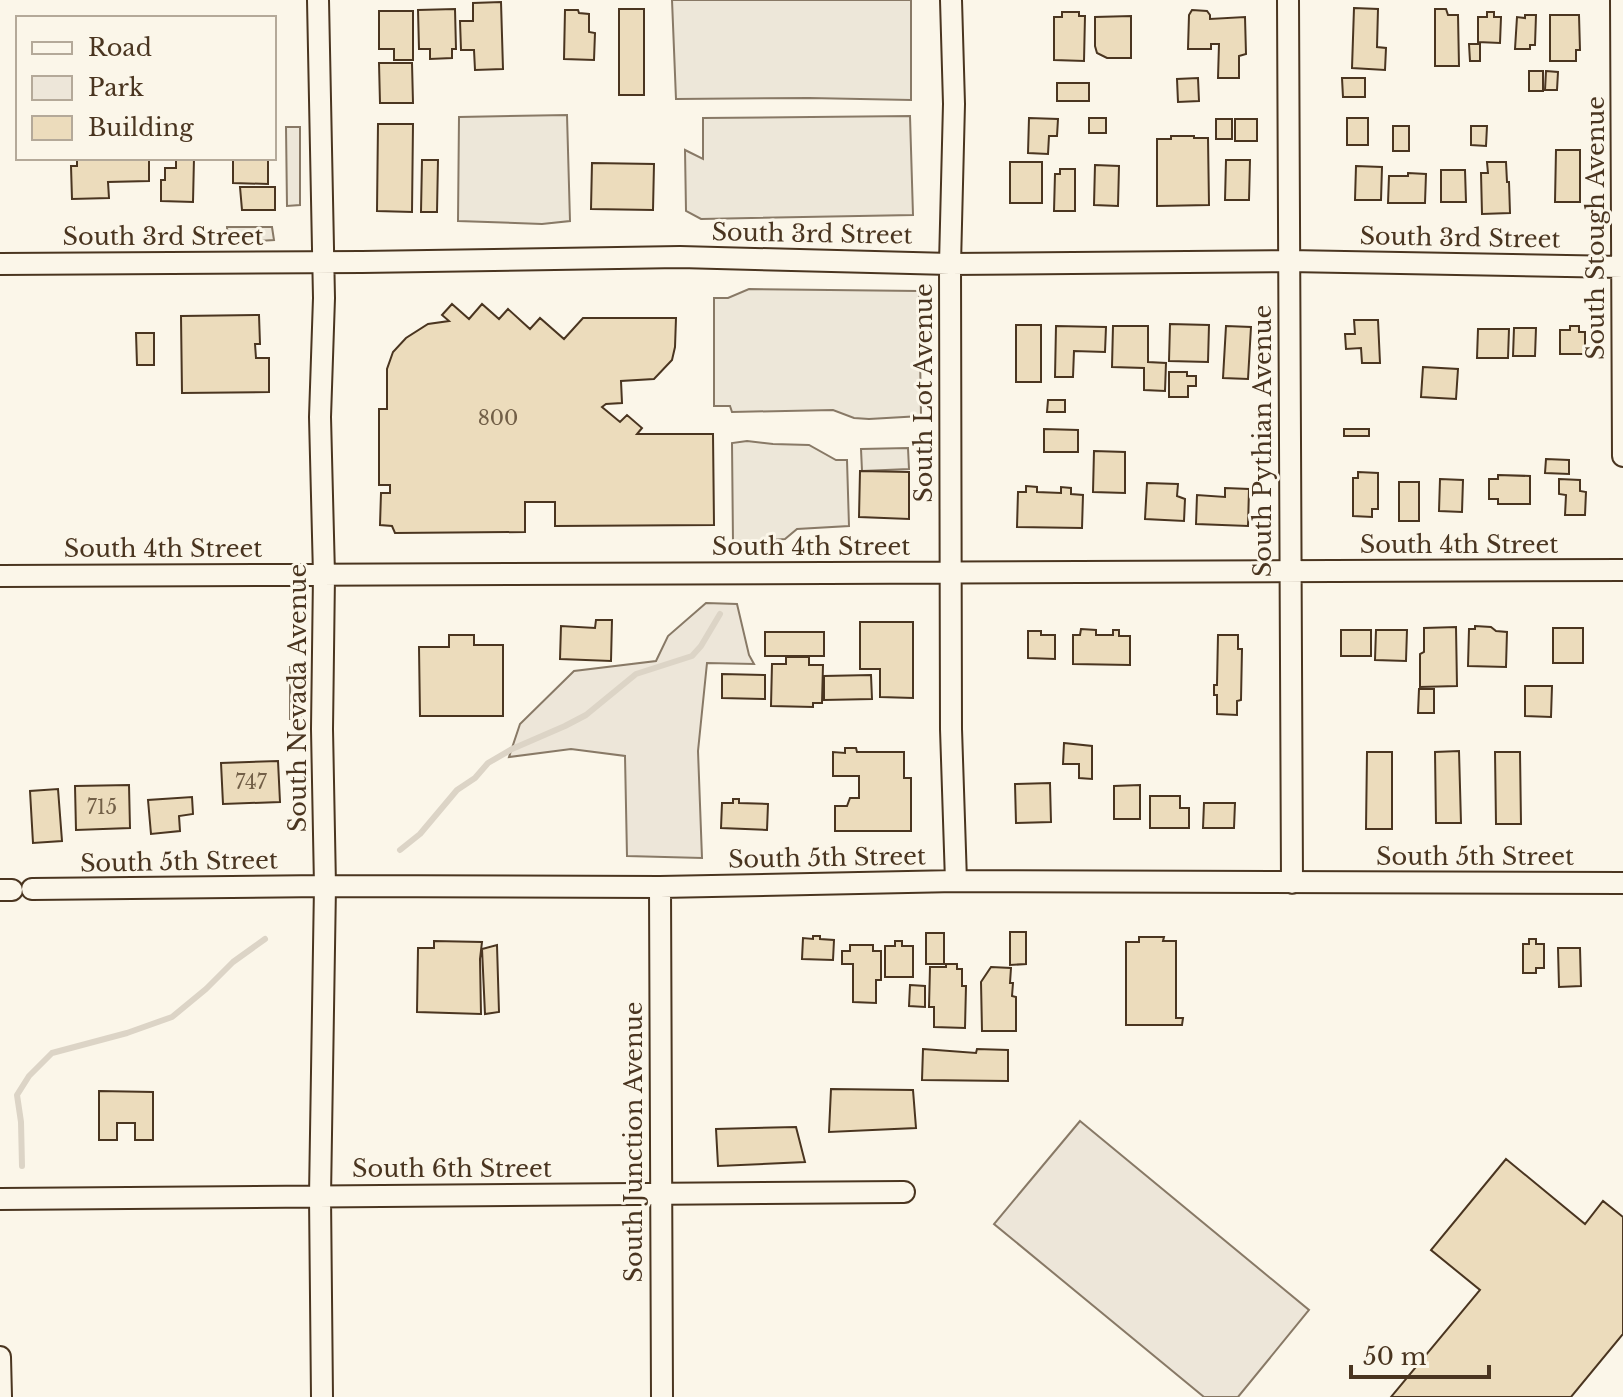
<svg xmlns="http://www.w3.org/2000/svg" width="1623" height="1397" viewBox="0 0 1623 1397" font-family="'Libre Baskerville',serif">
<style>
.green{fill:#ede6d9;stroke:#887966;stroke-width:2}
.parking{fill:#ede7d9;stroke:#887966;stroke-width:2}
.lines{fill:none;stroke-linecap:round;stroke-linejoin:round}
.stream{stroke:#dcd4c6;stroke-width:6}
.building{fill:#ecdcbc;stroke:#4a3520;stroke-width:2}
.minor-casing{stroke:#4a3520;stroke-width:24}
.minor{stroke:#fbf6e9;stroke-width:20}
.labels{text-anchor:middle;stroke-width:6;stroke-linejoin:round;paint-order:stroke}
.number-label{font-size:20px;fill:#725f47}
.street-label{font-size:24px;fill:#4a3520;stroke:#fbf6e9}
</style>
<rect width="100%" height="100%" fill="#fbf6e9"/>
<path class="green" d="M706 603 737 604 749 655 754 664 707 663 698 751 702 858 627 856 625 756 571 749 509 757 520 724 574 671 656 661 668 636Z
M1080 1121 1309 1310 1238 1397H1204L994 1224Z"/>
<path class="parking" d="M672 0H911V100L809 98 676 99Z
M567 115 570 221 542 224 458 221 459 117Z
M910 116 913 215 701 219 686 211 685 150 703 159V118Z
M286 127H300V205L287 206Z
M227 227H272L274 240 228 243Z
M749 289 919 291 921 416 869 419 854 418 833 410 732 412 730 406H714V298H728Z
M747 441 773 444 809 445 836 460H847L849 526 797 529 785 539 733 543 732 443Z
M908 448 909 469 862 471 861 449Z
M290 667 302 668V719H290Z"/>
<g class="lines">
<path class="stream" d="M400 850 420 834 457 790 475 778 488 763 512 749 565 726 586 715 636 674 692 656 701 646 720 614
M22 1166 21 1122 17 1095 29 1076 52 1053 127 1033 172 1017 206 989 233 962 265 939"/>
</g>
<path class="building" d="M501 2 503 69 475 70 474 50H461L460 21H473V3Z
M1354 8 1378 9 1377 47 1386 48 1385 70 1352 68Z
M455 9 456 49H452V58L430 59V49H419L418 10Z
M619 9H644V95H619Z
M1435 9H1446L1448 15H1458L1459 66H1435Z
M565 10H578L579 13 589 14V32L595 33 594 60 564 59Z
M1192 10 1207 11 1210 15V19L1245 17 1246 54 1239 56V78H1218L1219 44H1211V49H1188L1189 15Z
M379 11H413V60H394V49H379Z
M1062 12H1079V16H1085L1084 61 1054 60V17H1062Z
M1487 12H1494V17H1501L1500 43 1478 42V17H1487Z
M1525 15H1536L1535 45H1530V49H1515L1517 17 1525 18Z
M1550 15H1579L1580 50H1576V61H1550Z
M1131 16V58H1107L1097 53 1095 46V17Z
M1469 44H1480V61H1470Z
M379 63H412L413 103H380Z
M1529 71H1543V91H1529Z
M1546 71 1558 72 1557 90H1545Z
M1198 78 1199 101 1178 102 1177 79Z
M1342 78H1365V97H1343Z
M1057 83H1089V101H1057Z
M1029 118 1058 119 1057 136H1049L1048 154 1028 153Z
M1089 118H1106V133H1089Z
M1347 118H1368V145H1347Z
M1216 119H1232V139H1216Z
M1235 119H1257V141H1235Z
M378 124H413L412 212 377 211Z
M1393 126H1409V151H1393Z
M1471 126H1487L1486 146 1471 145Z
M1171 136H1194V138H1208L1209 205 1157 206V139H1171Z
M1556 150H1580V202H1555Z
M77 158H149V181L108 182 109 198 72 199 71 166H77Z
M176 158H194L193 202 161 201V180H165V168H176Z
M233 158 268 159V184L233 183Z
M422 160H438L437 212H421Z
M1226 160H1250L1249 200H1225Z
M1010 162H1042V203H1010Z
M1487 162H1506L1507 182H1509L1510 213 1482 214 1481 173H1488Z
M592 163 654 164 653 210 591 209Z
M1095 165 1119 166 1118 206 1094 205Z
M1356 166 1382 167 1381 200H1355Z
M1060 169H1075V211H1054L1055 174H1060Z
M1441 170H1465L1466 202H1441Z
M1408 173 1426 174 1425 203H1388L1389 176H1408Z
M240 187H275V210H242Z
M452 304 469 319 482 304 499 319 508 309 530 329 540 318 564 339 583 318H676L675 347 672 360 654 379 621 381 622 403 606 404 602 407 620 422 627 415 642 428 637 434H713L714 525 555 526V502H525V532L395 533 392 526 380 525 381 493H390V485H379V409H387V369L393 352 406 338 428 324 449 321 442 315Z
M259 315 260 344H255L256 358H269V392L182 393 181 316Z
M1354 320H1378L1380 363H1362L1361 348 1346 349 1345 334H1355Z
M1170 324 1209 325 1208 362 1169 361Z
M1016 325H1041V382H1016Z
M1056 326 1106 327 1105 352 1074 351 1073 377H1055Z
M1113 326H1148V362L1166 363 1165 391 1144 390V368L1112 367Z
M1226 326 1251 327 1248 379 1223 378Z
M1570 326H1579V332H1585V354H1560V330H1570Z
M1514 328H1536L1535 356H1513Z
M1478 329H1509L1508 358H1477Z
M136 333H154V365H137Z
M1423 367 1458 369 1456 399 1421 397Z
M1169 372H1187V376H1196V386H1188V397H1169Z
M1048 400H1065V412H1047Z
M1044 429 1078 430V452H1044Z
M1344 429H1369V436H1344Z
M1094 451 1125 452V493L1093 492Z
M1546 459 1569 460V474L1545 473Z
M860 471 909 472V519L859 517Z
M1358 472 1378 473V509H1372V517L1353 516V478H1358Z
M1498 475 1530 476V504H1498V499H1489V479H1498Z
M1440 479 1463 480 1462 512 1439 511Z
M1559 479 1580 480V491L1586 492 1585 515H1565L1566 495 1559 494Z
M1399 482H1419V521H1399Z
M1147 483 1178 484 1177 496 1185 499 1184 521 1145 519Z
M1026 486 1037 487V492L1061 493V487L1071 488V494L1083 495 1082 528 1017 527 1018 492H1026Z
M1225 488 1249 489 1248 526 1196 524 1197 495 1225 497Z
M596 620H612L611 661 560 659 561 626 595 628Z
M860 622H913V698L880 697V669H860Z
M1475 626 1491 627 1496 631 1507 632 1506 667 1468 666 1469 629H1475Z
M1456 627 1457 686 1420 687V654L1424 652V628Z
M1553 628H1583V663H1553Z
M1081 629 1096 630V635H1113V630H1119V636H1130V665L1073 664V635H1080Z
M1341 630H1371V656H1341Z
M1376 630H1407L1406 661 1375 660Z
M1028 631H1041V635H1055V659L1028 658Z
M765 632H824V656H765Z
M449 635H474V645H503V716H420L419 647H449Z
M1218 635H1238V649H1242L1241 700 1237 701V715L1217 714V695H1214V685H1217Z
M786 657H809V665H823L822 703H813V707L771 706 772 664H786Z
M722 674 765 675V699L722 698Z
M871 675 872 699 824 700V676Z
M1525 686H1552L1551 717 1525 716Z
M1419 689H1434V713H1418Z
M1064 743 1092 746V779L1079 778V764H1063Z
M845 748H856L857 752H904V778H911V831H835V806H847L850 798H859V776H833V752L845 753Z
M1459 751 1461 823H1436L1435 752Z
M1367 752H1392V829H1366Z
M1495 752H1520L1521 824H1496Z
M278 761 280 802 223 804 221 763Z
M1050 783 1051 822 1016 823 1015 784Z
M129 785 130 828 76 830 75 786Z
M1140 785V819H1114V786Z
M58 789 62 841 33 843 30 791Z
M1150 796H1180V808H1189V828H1150Z
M192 797 193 814 179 816 180 831 151 834 148 800Z
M733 799H739V803L768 804 767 830 721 828 722 803H733Z
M1204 803H1235L1234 828H1203Z
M1010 932H1026V964L1010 965Z
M926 933H944V964H926Z
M813 936H820V939L834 940 833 960 802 959 803 938 813 939Z
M1139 937H1164L1163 941H1176V1018H1183L1182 1025H1126V942H1139Z
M1529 939H1536V944H1544V968H1536V973H1523V944H1529Z
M434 941 482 942 480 959 481 1014 417 1012 418 948H434Z
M895 941H902V946H913V977H885V946H895Z
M497 945 499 1012 485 1014 482 949Z
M850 945H873V951H881V980H876V1003L853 1002V964H842V951H850Z
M1558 948H1580L1581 986 1559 987Z
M946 964H957V969H962V986H966L965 1028 934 1027V1007H929L930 967H946Z
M991 967 1011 968 1010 983H1013L1012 996 1016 997V1031H982L981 982Z
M910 985 925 986V1007L909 1006Z
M923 1049 976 1053 977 1049 1008 1050V1081L922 1080Z
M831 1089 913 1090 916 1128 829 1132Z
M99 1091 153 1092V1140H135V1123H117V1140H99Z
M796 1127 805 1162 718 1166 716 1129Z
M1506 1159 1585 1224 1603 1201 1623 1217V1334L1571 1397H1391L1480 1290 1431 1250Z"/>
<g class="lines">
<g class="minor-casing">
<path id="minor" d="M318 0 324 298 320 417 324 575 322 729 325 886 320 1196 322 1397
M951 0 954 104 950 264 951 729 956 881
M1288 0 1292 883
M1621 0 1623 456
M0 264 362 262 680 257 950 264 1289 261 1623 267
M0 576 1623 570
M660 887 662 1397
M32 889 325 886 660 887 956 881 1623 883
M0 890H12
M0 1199 904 1192
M0 1357 1 1397"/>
</g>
<use href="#minor" class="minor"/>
</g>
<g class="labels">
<g class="number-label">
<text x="498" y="425">800</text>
<text x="251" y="789">747</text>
<text x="102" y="814">715</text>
</g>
<g class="street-label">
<text transform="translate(1596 228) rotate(-90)" y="8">South Stough Avenue</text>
<text transform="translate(812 234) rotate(1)" y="8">South 3rd Street</text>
<text x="163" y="245">South 3rd Street</text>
<text transform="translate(1460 238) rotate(1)" y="8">South 3rd Street</text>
<text transform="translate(924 393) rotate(-90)" y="8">South Lot Avenue</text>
<text transform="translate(1263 441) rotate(-90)" y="8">South Pythian Avenue</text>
<text x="1459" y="553">South 4th Street</text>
<text x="811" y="555">South 4th Street</text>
<text x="163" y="557">South 4th Street</text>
<text transform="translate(298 698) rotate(-90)" y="8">South Nevada Avenue</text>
<text x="1475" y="865">South 5th Street</text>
<text transform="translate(827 858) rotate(-1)" y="8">South 5th Street</text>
<text transform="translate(179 862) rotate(-1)" y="8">South 5th Street</text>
<text transform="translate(634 1142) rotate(-90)" y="8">South Junction Avenue</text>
<text x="452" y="1177">South 6th Street</text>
</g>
</g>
<rect x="16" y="16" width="260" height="144" fill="#fbf6e9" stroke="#b4a999" stroke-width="2"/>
<rect x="32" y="42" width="40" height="12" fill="#fbf6e9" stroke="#b4a999" stroke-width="2"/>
<text x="88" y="56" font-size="24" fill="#4a3520">Road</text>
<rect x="32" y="76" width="40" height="24" fill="#ede6d9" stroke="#b4a999" stroke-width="2"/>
<text x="88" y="96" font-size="24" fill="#4a3520">Park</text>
<rect x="32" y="116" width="40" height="24" fill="#ecdcbc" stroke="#b4a999" stroke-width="2"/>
<text x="88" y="136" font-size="24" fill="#4a3520">Building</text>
<path d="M1351 1365v12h138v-12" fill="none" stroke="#4a3520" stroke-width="4"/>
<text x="1363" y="1365" font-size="24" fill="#4a3520" stroke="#fbf6e9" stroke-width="6" paint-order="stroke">50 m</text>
</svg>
